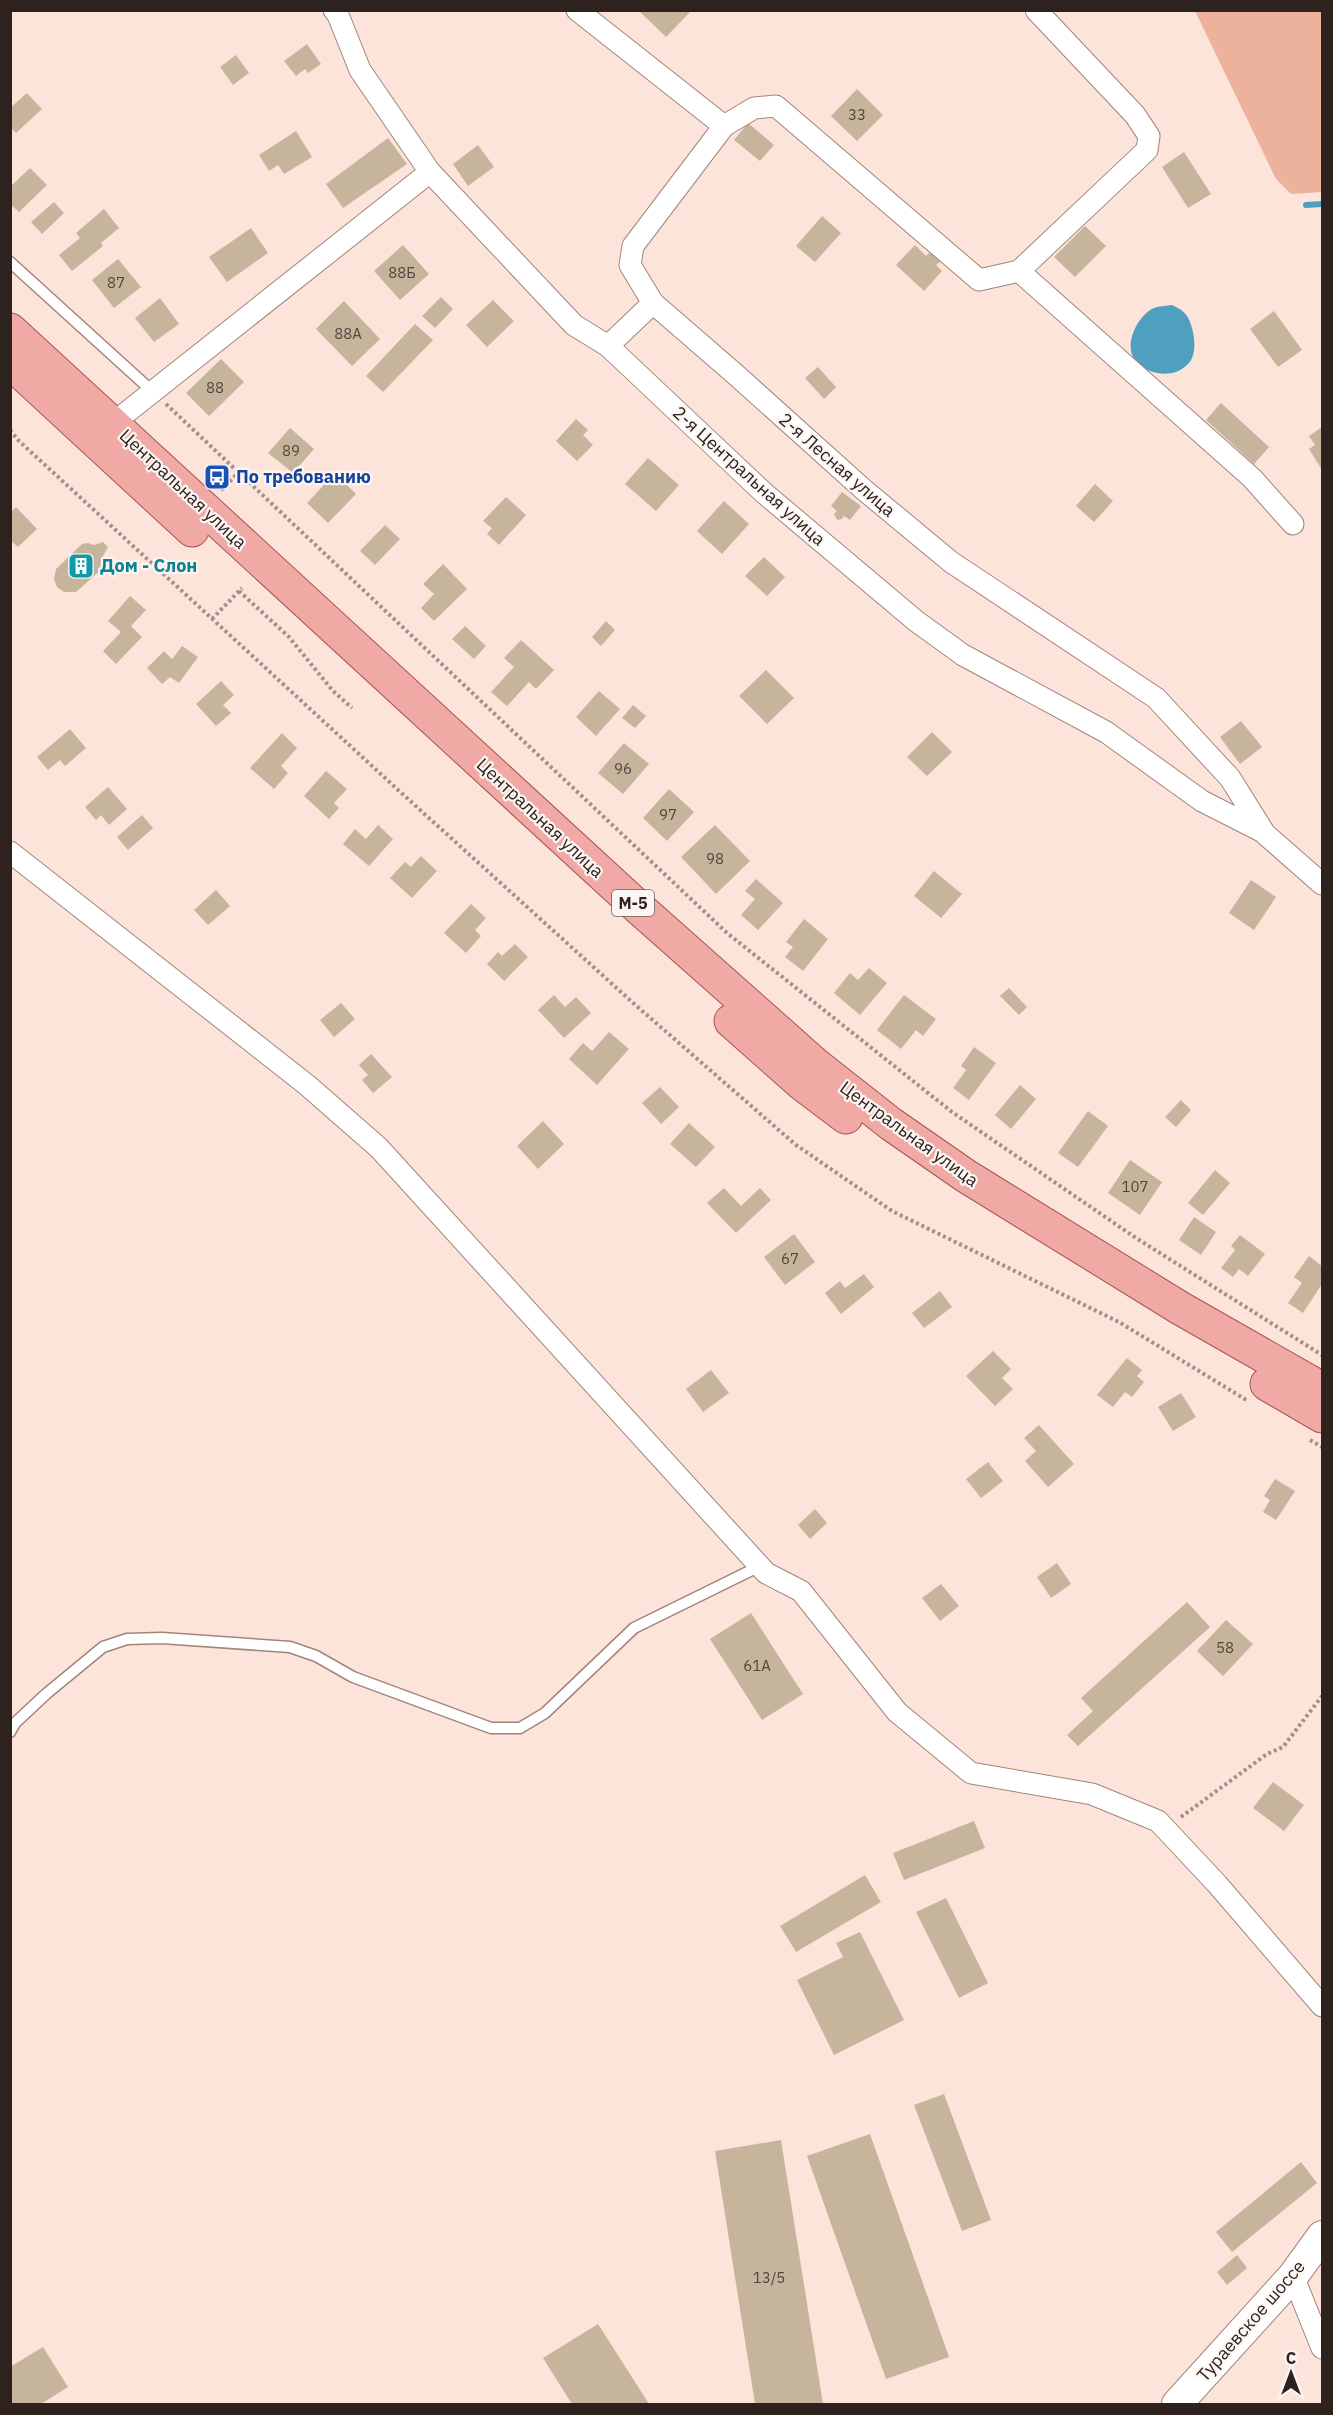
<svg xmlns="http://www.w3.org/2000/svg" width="1333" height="2415" viewBox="0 0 1333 2415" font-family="'IBM Plex Sans',sans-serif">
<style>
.green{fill:#ecb29b}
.water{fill:#4f9fc1}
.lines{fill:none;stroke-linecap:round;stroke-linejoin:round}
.stream{stroke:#4f9fc1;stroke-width:6}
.building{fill:#c7b49c}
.lane-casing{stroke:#a18579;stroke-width:13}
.street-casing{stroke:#a18579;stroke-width:23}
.secondary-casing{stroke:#a18579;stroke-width:32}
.primary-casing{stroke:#a6544e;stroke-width:35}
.path{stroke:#a39088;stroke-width:4;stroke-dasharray:3 3;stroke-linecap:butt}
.lane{stroke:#fff;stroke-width:10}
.street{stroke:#fff;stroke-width:21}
.secondary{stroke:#fff;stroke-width:30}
.primary{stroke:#f0a9a4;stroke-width:33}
.labels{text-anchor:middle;stroke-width:4.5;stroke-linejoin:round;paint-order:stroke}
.number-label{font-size:15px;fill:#54463e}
.shield{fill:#fcf6f3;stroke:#6c625e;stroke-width:1.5}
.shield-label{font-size:16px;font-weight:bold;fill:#2e221e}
.street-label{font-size:18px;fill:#2e221e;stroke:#fcf6f3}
.transit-label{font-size:18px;font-weight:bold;fill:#164399;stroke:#fcf6f3;text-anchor:start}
.culture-label{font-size:18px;font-weight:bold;fill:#0d838f;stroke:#fcf6f3;text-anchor:start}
</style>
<rect width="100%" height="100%" fill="#fde4da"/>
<path class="green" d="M1195 11H1322V192L1291 194 1276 179Z"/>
<path class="water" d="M1172 305C1178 308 1183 310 1187 316 1194 327 1199 354 1188 364 1174 379 1148 376 1135 360 1123 344 1138 315 1154 308 1159 306 1166 306 1172 305Z"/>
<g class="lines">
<path class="stream" d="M1306 205 1322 204"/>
</g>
<path class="building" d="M638 10H692L666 37Z
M307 44 321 64 308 73 305 69 296 76 284 61Z
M236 55 249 73 233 85 220 67Z
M857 89 883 115 857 141 831 116Z
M27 93 42 109 16 133 10 127V108Z
M748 123 774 145 760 161 734 140Z
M296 131 312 157 284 174 278 165 269 171 259 155Z
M388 138 407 164 343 208 326 184Z
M478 145 494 167 468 186 453 164Z
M1184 152 1211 194 1188 208 1162 167Z
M30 168 47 185 19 212 10 204V187Z
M54 202 64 213 42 234 31 222Z
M104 209 119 228 101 243 103 246 72 271 59 255 80 238 76 233Z
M822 216 841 233 815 262 796 246Z
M1085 226 1106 246 1075 277 1054 257Z
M251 228 268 253 227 282 209 257Z
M403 245 429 274 400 300 374 271Z
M915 245 926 256 932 250 942 260 936 265 942 271 924 291 896 265Z
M118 259 141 287 114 308 92 280Z
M441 297 453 309 435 328 422 316Z
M160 298 179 324 154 342 135 318Z
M493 300 514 321 487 347 466 325Z
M344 301 380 339 352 366 316 329Z
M1274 311 1302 350 1278 367 1250 329Z
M415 324 433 340 383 392 366 376Z
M221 359 244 382 209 416 186 393Z
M818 367 836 387 824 399 805 378Z
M1221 403 1269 447 1254 464 1206 420Z
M576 419 588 430 583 435 593 445 577 461 556 441Z
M1322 427V470L1309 449 1315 445 1309 436Z
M290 428 314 449 293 473 268 453Z
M648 458 679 485 656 511 625 484Z
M335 473 356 494 328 523 307 503Z
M1095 484 1113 501 1094 522 1076 506Z
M842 492 861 506 850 520 844 516 842 519 837 520 834 514 837 511 831 506Z
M506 497 526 515 499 545 487 534 492 528 483 521Z
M724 501 749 524 722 554 697 531Z
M16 507 37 529 18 547 10 540V513Z
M385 525 400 539 375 565 360 551Z
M103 542 108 547 103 556 105 562 102 569 76 592H64L57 587 54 579 56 569 82 544 88 543 94 545Z
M764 557 785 577 767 596 745 576Z
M443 564 467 589 434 621 421 608 434 594 423 584Z
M130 596 146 610 131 626 142 637 116 664 103 651 121 632 108 621Z
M606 621 615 630 601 646 592 637Z
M465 626 486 646 474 659 452 639Z
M521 640 554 670 536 689 529 682 507 706 491 692 514 667 504 658Z
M182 646 198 657 179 683 170 677 162 684 147 668 164 651 172 659Z
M766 670 794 698 767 724 739 696Z
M221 681 234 695 223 705 231 713 216 726 196 704Z
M599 691 620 709 596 736 576 717Z
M633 705 646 716 635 728 622 718Z
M1241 721 1262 747 1240 764 1220 737Z
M70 729 86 748 65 766 60 760 48 770 37 757Z
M932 732 952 752 927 776 907 757Z
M282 733 297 748 281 766 288 773 274 789 250 768Z
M624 743 649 764 623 794 598 773Z
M326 771 347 789 334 803 339 808 329 819 304 796Z
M108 787 127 809 109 825 101 815 96 820 85 807Z
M669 789 694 812 667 841 643 818Z
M142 815 153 828 128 850 117 837Z
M378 825 393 839 369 866 343 844 355 829 366 839Z
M715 825 750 861 716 894 681 857Z
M421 856 437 871 412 898 390 878 405 862 411 867Z
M934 871 962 894 941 918 914 896Z
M756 879 783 903 758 930 741 915 755 899 745 891Z
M1251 880 1276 897 1254 930 1229 913Z
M216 890 230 906 208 925 194 910Z
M471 904 486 918 475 930 481 936 466 953 444 933Z
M804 919 828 939 803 971 785 957 793 947 786 942Z
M515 944 528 957 504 981 487 964 498 952 502 956Z
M869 968 887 983 860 1015 834 993 850 973 858 980Z
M1009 988 1027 1007 1019 1015 1000 996Z
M554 995 565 1007 576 997 591 1013 564 1038 538 1010Z
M904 995 936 1019 923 1036 916 1030 901 1049 877 1030Z
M341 1003 355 1019 334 1037 320 1020Z
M609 1032 629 1049 597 1085 569 1059 583 1043 592 1051Z
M974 1047 996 1063 969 1100 953 1088 966 1070 961 1066Z
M371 1054 392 1077 373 1093 362 1080 368 1075 359 1065Z
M1020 1085 1036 1099 1011 1129 995 1115Z
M660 1087 679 1107 661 1124 642 1103Z
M1181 1100 1191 1110 1176 1127 1165 1117Z
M1088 1111 1108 1126 1078 1167 1058 1153Z
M543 1121 564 1144 538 1169 517 1146Z
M689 1123 715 1147 696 1167 670 1144Z
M1130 1160 1162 1182 1140 1215 1108 1193Z
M1215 1170 1230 1183 1203 1215 1188 1203Z
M724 1188 741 1206 760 1188 771 1200 736 1233 707 1203Z
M1194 1217 1216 1232 1201 1255 1179 1240Z
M794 1234 815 1262 785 1285 764 1257Z
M1240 1235 1265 1254 1248 1276 1239 1269 1233 1277 1221 1268 1235 1250 1231 1246Z
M1309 1256 1322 1266V1284L1303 1313 1288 1303 1302 1283 1294 1277Z
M864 1274 874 1287 841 1314 825 1293 840 1281 845 1288Z
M940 1291 952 1307 924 1328 912 1313Z
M993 1351 1011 1369 1002 1378 1013 1389 995 1406 966 1376Z
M1127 1358 1142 1370 1137 1376 1144 1382 1132 1397 1125 1392 1113 1407 1097 1395Z
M711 1370 729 1393 703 1412 686 1389Z
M1181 1393 1196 1417 1173 1431 1158 1407Z
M1039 1425 1074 1464 1048 1487 1025 1461 1036 1451 1024 1438Z
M988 1462 1003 1481 981 1498 966 1479Z
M1275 1479 1295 1491 1276 1520 1263 1512 1270 1500 1264 1496Z
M815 1509 827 1523 810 1539 798 1525Z
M1057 1563 1071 1584 1051 1598 1037 1577Z
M941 1584 959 1606 940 1621 922 1598Z
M1187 1602 1210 1627 1078 1746 1067 1735 1093 1711 1081 1698Z
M751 1613 803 1694 762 1720 710 1639Z
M1226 1620 1253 1644 1223 1676 1197 1651Z
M1273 1782 1304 1805 1284 1831 1253 1808Z
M974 1821 985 1848 904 1880 893 1853Z
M865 1875 881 1902 796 1952 780 1926Z
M946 1898 988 1983 959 1998 916 1912Z
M860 1932 904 2020 834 2055 797 1980 843 1957 836 1943Z
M944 2094 991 2220 962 2231 914 2105Z
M870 2134 949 2357 886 2379 807 2156Z
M781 2140 823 2404H755L715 2151Z
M1301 2162 1317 2183 1232 2252 1216 2232Z
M1237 2255 1247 2268 1227 2285 1217 2272Z
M598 2324 649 2404H572L543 2358Z
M43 2347 68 2387 41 2404H10V2367Z"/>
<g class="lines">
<g class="lane-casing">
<path id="lane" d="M10 262 152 391
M10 1732 15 1723 46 1694 103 1647 127 1639 162 1638 290 1647 316 1656 353 1677 491 1728H520L545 1713 634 1628 760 1566"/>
</g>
<g class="street-casing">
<path id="street" d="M334 10 338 15 360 70 430 172 574 325 608 346 764 493 916 621 963 655 1106 732 1202 801 1263 832
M577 10 724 126 633 246 630 265 653 303 735 374 863 489 951 562 1156 698 1230 778 1265 834 1322 884
M724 126 754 108 776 106 979 280 1019 271 1252 478 1293 524
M1019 271 1147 150 1149 136 1135 115 1036 10
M608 346 653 303
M112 424 430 172
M10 852 307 1085 379 1148 766 1573 801 1591 897 1712 971 1773 1092 1794 1158 1821 1217 1884 1322 2006
M1293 2276 1322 2348"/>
</g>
<g class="secondary-casing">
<path id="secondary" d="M1177 2404 1293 2276 1322 2236"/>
</g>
<g class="primary-casing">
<path id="primary" d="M10 330 639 908 816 1065 891 1124 966 1176 1180 1308 1322 1389
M10 362 192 530
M731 1021 801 1083 846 1117
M1267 1384 1322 1416"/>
</g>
<path class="path" d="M166 404 727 933 952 1112 1136 1238 1322 1355
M10 430 19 441 397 789 632 1002 796 1145 892 1211 1119 1322 1248 1401
M221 490 238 473
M239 591 289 637 333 691 352 708
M212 619 242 588
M1310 1440 1322 1447
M1181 1817 1267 1754 1283 1747 1322 1696"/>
<use href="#lane" class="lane"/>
<use href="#street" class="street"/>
<use href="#secondary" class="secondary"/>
<use href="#primary" class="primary"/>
</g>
<defs>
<g id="bus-square" transform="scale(1.35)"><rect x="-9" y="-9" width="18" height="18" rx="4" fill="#1a4fb4" stroke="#fcf6f3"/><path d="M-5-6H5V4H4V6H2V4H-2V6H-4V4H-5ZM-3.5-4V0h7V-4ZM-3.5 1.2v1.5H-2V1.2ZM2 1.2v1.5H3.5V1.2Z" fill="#fff"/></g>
<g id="building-square" transform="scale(1.35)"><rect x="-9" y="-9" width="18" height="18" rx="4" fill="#0f9aa8" stroke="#fcf6f3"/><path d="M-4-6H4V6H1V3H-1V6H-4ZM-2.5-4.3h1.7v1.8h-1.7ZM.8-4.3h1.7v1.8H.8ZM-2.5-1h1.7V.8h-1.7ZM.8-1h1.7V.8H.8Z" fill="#fff"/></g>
</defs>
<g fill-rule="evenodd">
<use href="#bus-square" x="217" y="477"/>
<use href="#building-square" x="81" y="566"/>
</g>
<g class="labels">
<g class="number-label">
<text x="857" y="120">33</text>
<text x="402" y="278">88Б</text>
<text x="116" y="288">87</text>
<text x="348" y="339">88А</text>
<text x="215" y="393">88</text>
<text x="291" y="456">89</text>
<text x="623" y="774">96</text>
<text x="668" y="820">97</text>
<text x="715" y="864">98</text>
<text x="1135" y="1192">107</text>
<text x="790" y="1264">67</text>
<text x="1225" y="1653">58</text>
<text x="757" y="1671">61А</text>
<text x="769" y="2283">13/5</text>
</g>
<rect class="shield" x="612" y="890" width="42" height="26" rx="4.5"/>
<g class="shield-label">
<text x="633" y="909">М-5</text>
</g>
<g class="street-label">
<text transform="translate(837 465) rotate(41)" y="6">2-я Лесная улица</text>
<text transform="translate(749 476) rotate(42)" y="6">2-я Центральная улица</text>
<text transform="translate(183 489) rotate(43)" y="6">Центральная улица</text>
<text transform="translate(540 818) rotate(43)" y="6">Центральная улица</text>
<text transform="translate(909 1134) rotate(36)" y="6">Центральная улица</text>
<text transform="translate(1251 2321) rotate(-49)" y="6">Тураевское шоссе</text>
</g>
<g class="transit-label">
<text x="236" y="483">По требованию</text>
</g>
<g class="culture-label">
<text x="100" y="572">Дом - Слон</text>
</g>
</g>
<rect width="1333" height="2415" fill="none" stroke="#2e221e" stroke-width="24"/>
<g transform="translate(1291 2373)" stroke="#fcf6f3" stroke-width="4.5" paint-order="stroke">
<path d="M0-4.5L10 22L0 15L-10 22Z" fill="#2e221e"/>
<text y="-9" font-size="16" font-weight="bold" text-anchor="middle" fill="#2e221e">С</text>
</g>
</svg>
